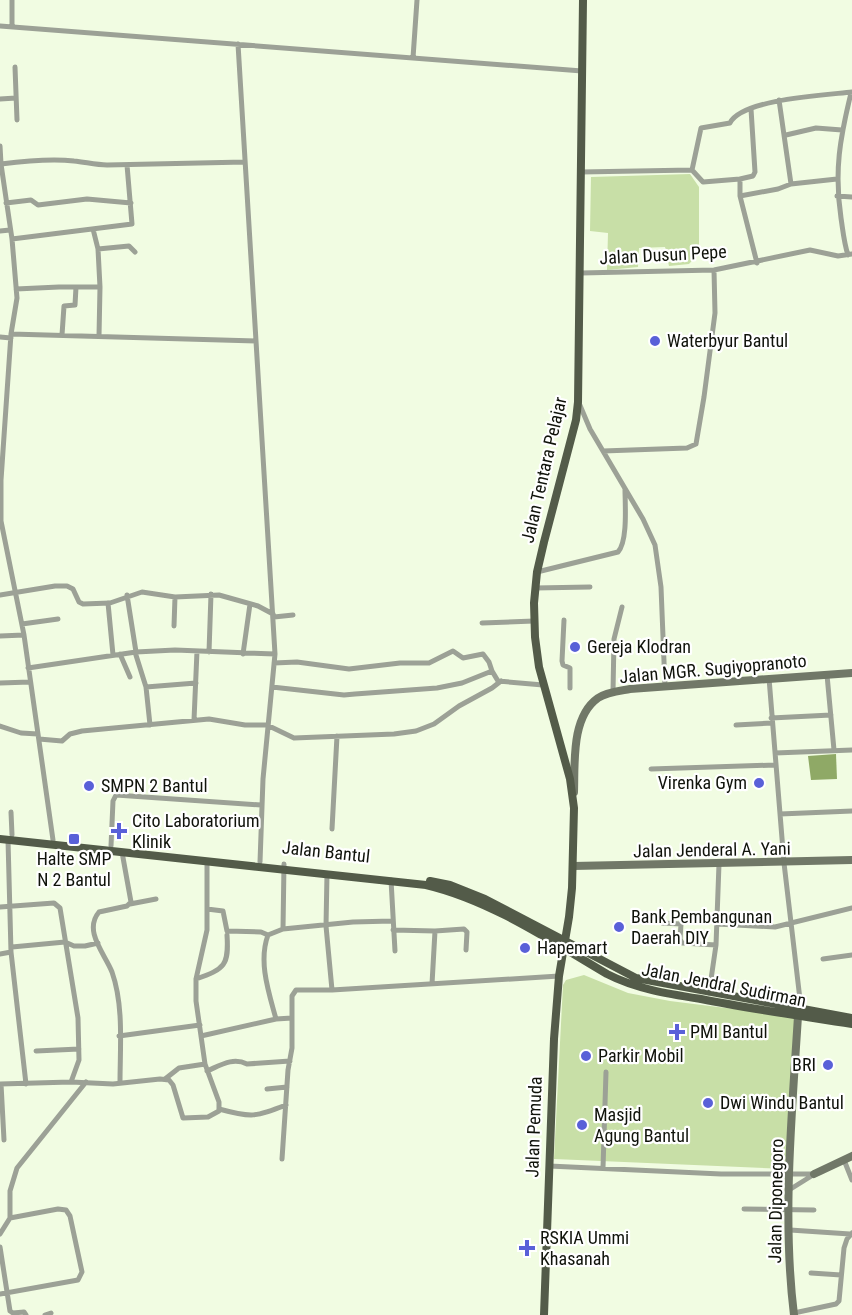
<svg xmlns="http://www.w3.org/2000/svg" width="852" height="1315" viewBox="0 0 852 1315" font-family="'Roboto Condensed',sans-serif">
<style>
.green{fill:#c8dfa7}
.water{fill:#8fa966}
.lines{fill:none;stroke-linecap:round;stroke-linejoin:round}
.street{stroke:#9ca196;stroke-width:5}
.secondary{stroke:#717868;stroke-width:8}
.primary{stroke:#535b49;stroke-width:8}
.poi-dot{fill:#5960d8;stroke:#fff;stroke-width:2}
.labels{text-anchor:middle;stroke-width:4.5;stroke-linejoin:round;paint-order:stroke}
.street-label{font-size:18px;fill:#10130b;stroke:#fff}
.poi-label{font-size:18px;fill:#10130b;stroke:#fff;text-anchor:start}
</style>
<rect width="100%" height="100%" fill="#f1fce2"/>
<path class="green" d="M690 174 699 187V253L689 264 669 266 665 247 639 248 638 267 607 270 608 233 590 231 591 177Z
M584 975 628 993 670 1001 797 1017 788 1169 554 1159 563 985 566 980Z"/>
<path class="water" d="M836 754 837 779 811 780 808 756Z"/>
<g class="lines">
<path class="street" d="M0 26 582 71
M12 27V0
M238 44 256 341
M413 58 417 0
M15 67 17 120
M0 99 16 98
M779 100 791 184
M751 109 755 172 753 176 740 179V196L757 263
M786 135 816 128 842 130
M0 146 1 164 12 239 17 298 11 334 1 480V521L24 635 53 840
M1 164C24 161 50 158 74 161 85 162 96 165 107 165L245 162
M581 172 692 170
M740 179 703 182 692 170 701 128 730 123C742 99 826 95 852 92
M740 196 778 189 791 184 837 179
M837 196 852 197
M6 203 31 200 38 205 87 199 131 203
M93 229 98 249 129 246 135 252
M0 231 10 230
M12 239 132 224 127 165
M848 255C844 243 843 231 841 218 834 171 840 138 851 93
M581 273 714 270 810 250 838 256 852 254
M16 289 59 287H100L98 249
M11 334 256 341 275 654 263 779 260 862
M62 335 64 306 75 305 76 287
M99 336 100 287
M0 337 11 338
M579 403 590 429 643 519 655 545 661 587 665 686
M603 451 687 448 696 444 704 397 715 313 714 270
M537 572 618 552C628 541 625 504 625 489
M535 588 590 587
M0 595 55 586H67L73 589 79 602 83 604 110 603 142 592 175 597 219 595 258 606 273 614
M127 595 136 652
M108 603 113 655
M274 617 293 615
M564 620 562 661 563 665 570 668V688
M482 623 534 621
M22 624 58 619
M174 626 175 597
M0 636 24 635
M135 652 146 687 196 683
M209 652 211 594
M120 654 130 677
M243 654 250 604
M274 663 297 662 349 669 400 663H429L453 651 463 658 483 654 489 662 492 671
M28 668 136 652 175 650 275 654
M827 675 834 750
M769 678 784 863 801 1008
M0 683 30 682
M146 687 150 725
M272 687 344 695 355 694 437 688 462 683 492 671 498 681 543 685
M613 692 614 639 622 607
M771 718 831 715
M194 720 197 651
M736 725 772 723
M0 726 21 733 38 734
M39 739 62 741 70 734 82 731 209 719 245 725H267L294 738 394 734 416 731 434 724 459 706 492 688 501 681
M775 753 852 750
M651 769 775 765
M11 812 12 835
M780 814 852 811
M332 829 337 736
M8 840 11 952 26 1084
M111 846 113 801 116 795 261 805
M327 874 326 926 332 990
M391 880 395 951
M130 904 156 899
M0 907 54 903 60 908 78 1018 79 1060 71 1082
M207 909 223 911 227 931 261 932 268 935
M662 923 681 924 680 939 682 943 716 945
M717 924 775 927 852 908
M283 929 284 864
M393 930 435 931 464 929 467 932 466 950
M12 947 65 942 74 946H85L98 943
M0 954 11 952
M823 959 852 955
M196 979C225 969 229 965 227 935
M432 984 435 931
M709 993 716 945 719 864
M276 1019C269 993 258 962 268 935L283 929 353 922 392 921
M119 1036 200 1025
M201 1036 276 1019 292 1018
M36 1051 79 1049
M207 1071C221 1065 233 1057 247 1064L290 1061
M165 1079 179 1068 205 1064
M120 1083C120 1047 124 1006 112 972 105 954 83 931 99 912L127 906 131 902 122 852
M0 1084 71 1082 113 1084 160 1079 169 1080 173 1085 183 1118 208 1117 219 1111V1102L205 1064 196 1001V979L207 930V861
M1 1084 4 1140
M267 1089 287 1087
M219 1109C252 1118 255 1117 286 1105
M282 1159 288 1070 292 1048V996L296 990H332L559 976
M844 1160 852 1180
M549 1166 721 1174H814
M603 1168 606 1072
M789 1190 813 1175
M744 1209 814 1210
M790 1230 850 1234
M0 1234 10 1218V1191L17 1168 86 1082
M0 1247 10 1311 13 1313 24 1312 26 1315
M811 1273 841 1275
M0 1294 78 1280 82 1272 70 1216 66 1210 58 1209 10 1218
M794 1313 836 1304 839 1301 844 1248 847 1239 852 1233
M45 1315 51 1313"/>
<path class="secondary" d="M574 792C575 763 571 717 598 698 607 692 619 691 630 689L852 673
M573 866 852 860
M814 1174 852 1156
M794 1315C782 1218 792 1113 798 1016"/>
<path class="primary" d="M0 839 426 885C490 900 551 941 607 974 636 989 669 994 701 999 751 1009 802 1016 852 1024
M430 881 450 885 485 899 636 978 852 1018
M544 1315 554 1039 559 976 569 917 572 888 574 808 570 779 539 667 535 637 534 603 537 572 544 542 576 420 578 402 583 0"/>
</g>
<g class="poi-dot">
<circle cx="655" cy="341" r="6"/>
<circle cx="575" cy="647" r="6"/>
<circle cx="759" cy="783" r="6"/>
<circle cx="89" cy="786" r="6"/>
<path d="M116 822h6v6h6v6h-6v6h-6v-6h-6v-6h6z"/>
<rect x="68" y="833" width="12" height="12" rx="3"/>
<circle cx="619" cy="927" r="6"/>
<circle cx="525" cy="948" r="6"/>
<path d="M674 1023h6v6h6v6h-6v6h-6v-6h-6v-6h6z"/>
<circle cx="586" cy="1056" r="6"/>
<circle cx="828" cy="1065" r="6"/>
<circle cx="708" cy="1103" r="6"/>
<circle cx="582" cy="1125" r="6"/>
<path d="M524 1239h6v6h6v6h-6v6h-6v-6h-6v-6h6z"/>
</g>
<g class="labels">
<g class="street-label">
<text transform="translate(663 255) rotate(-3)" y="6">Jalan Dusun Pepe</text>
<text transform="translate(544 470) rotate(-77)" y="6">Jalan Tentara Pelajar</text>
<text transform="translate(713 669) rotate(-5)" y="6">Jalan MGR. Sugiyopranoto</text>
<text transform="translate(712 850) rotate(-1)" y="6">Jalan Jenderal A. Yani</text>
<text transform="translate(326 852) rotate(6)" y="6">Jalan Bantul</text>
<text transform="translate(724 985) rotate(11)" y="6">Jalan Jendral Sudirman</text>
<text transform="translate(534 1127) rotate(-88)" y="6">Jalan Pemuda</text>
<text transform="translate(776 1201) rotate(-89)" y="6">Jalan Diponegoro</text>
</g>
<g class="poi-label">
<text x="667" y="347">Waterbyur Bantul</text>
<text x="587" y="653">Gereja Klodran</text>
<text x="747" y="789" text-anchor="end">Virenka Gym</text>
<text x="101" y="792">SMPN 2 Bantul</text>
<text x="132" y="827">Cito Laboratorium<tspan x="132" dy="21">Klinik</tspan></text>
<text x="74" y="865" text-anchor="middle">Halte SMP<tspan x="74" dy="21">N 2 Bantul</tspan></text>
<text x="631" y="923">Bank Pembangunan<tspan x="631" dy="21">Daerah DIY</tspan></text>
<text x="537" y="954">Hapemart</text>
<text x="690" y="1038">PMI Bantul</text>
<text x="598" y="1062">Parkir Mobil</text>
<text x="816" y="1071" text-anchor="end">BRI</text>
<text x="720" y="1109">Dwi Windu Bantul</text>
<text x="594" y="1121">Masjid<tspan x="594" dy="21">Agung Bantul</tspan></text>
<text x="540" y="1244">RSKIA Ummi<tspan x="540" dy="21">Khasanah</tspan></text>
</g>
</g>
</svg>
